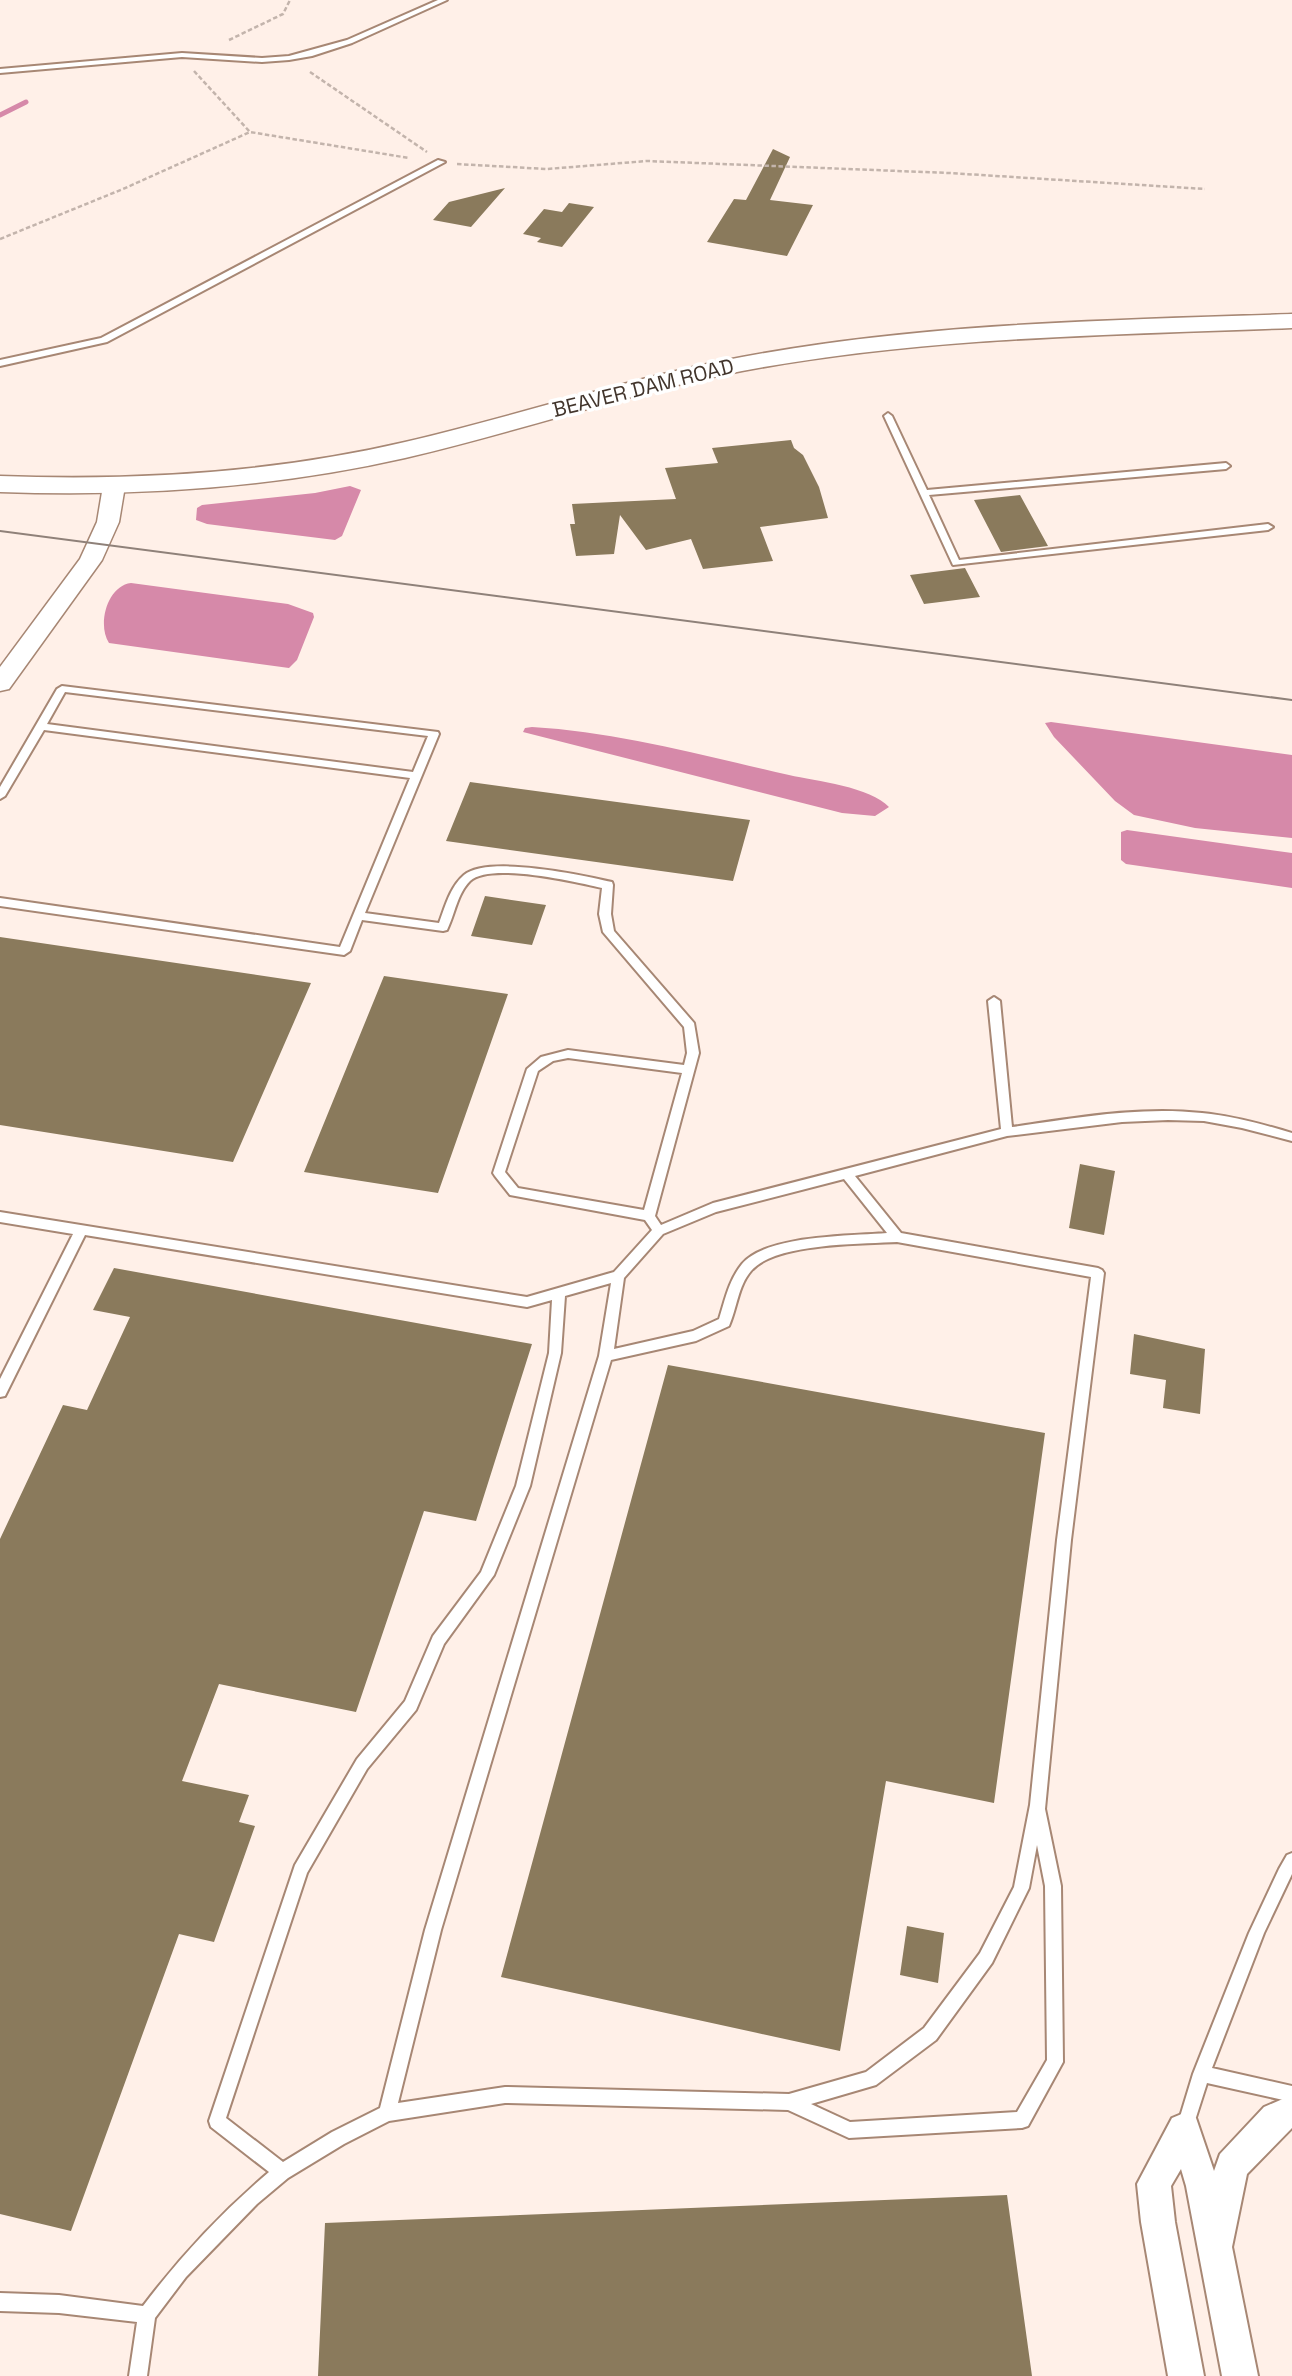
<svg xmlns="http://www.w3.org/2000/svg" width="1292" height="2376" viewBox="0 0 1292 2376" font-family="'Space Grotesk',sans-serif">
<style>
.water{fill:#d689a9}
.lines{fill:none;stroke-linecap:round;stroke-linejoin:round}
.stream{stroke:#d689a9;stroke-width:5}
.building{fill:#8a7a5c}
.service-casing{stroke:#a78774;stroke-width:4}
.minor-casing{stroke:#a78774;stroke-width:4}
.tertiary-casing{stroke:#a78774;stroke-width:3}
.secondary-casing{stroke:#a78774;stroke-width:3}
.path{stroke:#c3b4ac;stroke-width:2.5;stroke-dasharray:4.5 2.5;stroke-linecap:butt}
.service{fill:#fff;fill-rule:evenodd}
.minor{fill:#fff;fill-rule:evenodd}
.tertiary{fill:#fff;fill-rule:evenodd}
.secondary{fill:#fff;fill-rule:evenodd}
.tram{stroke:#8f8179;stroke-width:2}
.labels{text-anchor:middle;stroke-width:7;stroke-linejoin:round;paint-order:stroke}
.far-street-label{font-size:21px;fill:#42352c;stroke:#fff}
</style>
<rect width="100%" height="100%" fill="#fff0e8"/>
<path class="water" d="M350 486 361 490 342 536 335 540 207 524 196 520 197 508 202 505 315 493Z
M131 583 288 604 313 613 314 617 297 660 289 668 109 643C97 625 107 586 131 583Z
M1051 722 1292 755V838L1195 828 1134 815 1115 801 1054 737 1045 723Z
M532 727C619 732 705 756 789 775 816 781 871 787 889 807L875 816 842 813 523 732 525 728Z
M1127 830 1292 853V888L1126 864 1121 860V832Z"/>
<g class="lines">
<path class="stream" d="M0 115 26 102"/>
</g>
<path class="building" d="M773 149 790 157 770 200 813 205 787 256 707 242 734 199 746 200Z
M505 188 471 227 433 220 449 202Z
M569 203 594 207 562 247 537 242 541 238 523 234 544 209 562 212Z
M791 440 794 448 803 455 819 487 828 518 760 527 773 561 703 569 691 539 646 550 620 515 614 554 576 556 570 524H575L572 504 676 499 665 468 718 463 712 448Z
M1020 495 1048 546 1001 552 974 500Z
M965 568 980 597 924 604 910 575Z
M470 782 750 820 733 881 446 841Z
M485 896 546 905 532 945 471 936Z
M0 937 311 983 233 1162 0 1125Z
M384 976 508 994 438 1193 304 1172Z
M1080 1164 1115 1171 1104 1235 1069 1228Z
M114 1268 532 1344 476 1521 424 1511 356 1712 219 1684 182 1781 249 1795 239 1822 255 1826 214 1942 179 1934 71 2231 0 2214V1539L63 1405 87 1410 130 1317 93 1310Z
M1134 1334 1205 1349 1200 1414 1163 1408 1166 1380 1130 1374Z
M668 1365 1045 1433 994 1803 886 1781 840 2051 501 1977Z
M907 1926 944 1933 938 1983 900 1975Z
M1007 2195 1032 2376H318L325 2223Z"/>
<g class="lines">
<g class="service-casing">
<path id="service" d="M438 0H447L352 43 312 56 289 60 262 62 182 57 0 73V69L182 53 262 58 289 56 347 40Z
M438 160 445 162 107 342 0 366V360L101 338Z
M888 413 892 416 927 490 1226 463 1230 466 1226 469 929 495 959 560 1268 524 1273 527 1268 530 953 565 884 416Z
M62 686 438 732 439 734 365 913 439 923C445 907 450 887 464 875 488 855 582 875 612 882L613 885 611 914 614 931 694 1023 699 1053 655 1216 661 1225 713 1203 1001 1129 988 1001 994 997 1000 1001 1012 1127C1075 1118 1139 1106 1202 1113 1233 1116 1262 1124 1292 1133V1141L1242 1128 1204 1121 1168 1120 1122 1122 1007 1136 855 1176 901 1233 1098 1268 1102 1270 1104 1273 1071 1540 1045 1809 1061 1886 1063 2062 1028 2126 1022 2128 849 2138 788 2110 505 2103 389 2121 344 2144 288 2178 257 2204 186 2277 155 2318 147 2376H129L137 2322 59 2313 0 2311V2293L59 2295 143 2306C180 2257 222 2212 269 2172L211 2127 209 2121 295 1865 357 1759 405 1701 433 1636 481 1572 516 1486 549 1353 552 1300 527 1307 85 1235 5 1396 0 1397V1379L73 1234 0 1222V1212L527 1297 614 1272 652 1230 645 1220 510 1195 495 1176 493 1173 527 1069 541 1057 568 1050 684 1065 687 1053 684 1027 603 932 599 914 602 888C576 882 490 862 470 881 457 894 455 914 447 930L443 931 362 920 350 951 344 955 0 906V898L340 947 410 778 44 730 5 796 0 799V787L57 689ZM65 692 428 736 413 772 47 724ZM568 1058 682 1073 644 1210 518 1188 505 1172 538 1071 553 1061ZM844 1179 887 1233C850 1236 766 1235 742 1264 729 1280 725 1300 719 1319L693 1331 614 1349 624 1278 663 1234 716 1212ZM897 1242 1091 1277 1057 1540 1030 1805 1014 1887 980 1953 924 2028 866 2072 789 2094 505 2087 398 2103 441 1930 611 1360 696 1341 729 1326C737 1308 738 1286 751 1271 774 1243 861 1244 897 1242ZM611 1283 599 1356 425 1930 380 2108 332 2132 283 2162 226 2118 307 1873 367 1769 416 1710 444 1644 494 1575 530 1486 561 1353 565 1296ZM1037 1845 1045 1886 1047 2060 1017 2112 850 2122 811 2104 876 2085 936 2040 992 1963 1029 1888Z
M1292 1853V1874L1264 1933 1212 2068 1292 2086V2102L1207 2083 1190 2136 1184 2138 1178 2136 1176 2130 1193 2074 1249 1933 1279 1869 1287 1855Z"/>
</g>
<g class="minor-casing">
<path id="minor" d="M1292 2095V2128L1247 2174 1232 2247 1258 2376H1222L1186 2186 1181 2169 1171 2186 1175 2222 1204 2376H1168L1141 2222 1137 2184 1172 2118 1184 2113 1196 2118 1214 2171 1220 2154 1264 2107Z"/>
</g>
<g class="tertiary-casing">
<path id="tertiary" d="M114 479 122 481 125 486 119 522 102 560 9 689 0 691V667L80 559 97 522 103 486 106 481Z"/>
</g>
<g class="secondary-casing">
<path id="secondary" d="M1292 314V328C1108 335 923 337 742 371 628 393 518 432 405 458 272 488 136 497 0 492V476C136 481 272 473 405 442 518 416 628 378 742 357 924 323 1108 320 1292 314Z"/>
</g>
<path class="path" d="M229 40 283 14 290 0
M194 71 250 132
M310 72 427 152
M457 164 547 169 647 161 949 173 1205 189
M0 239 123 189 250 132 409 158"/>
<use href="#service" class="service"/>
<use href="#minor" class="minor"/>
<use href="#tertiary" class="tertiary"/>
<use href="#secondary" class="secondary"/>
<path class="tram" d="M0 531 1292 700"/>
</g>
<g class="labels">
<g class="far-street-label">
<text transform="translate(643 388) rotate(-14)" y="7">BEAVER DAM ROAD</text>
</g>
</g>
</svg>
